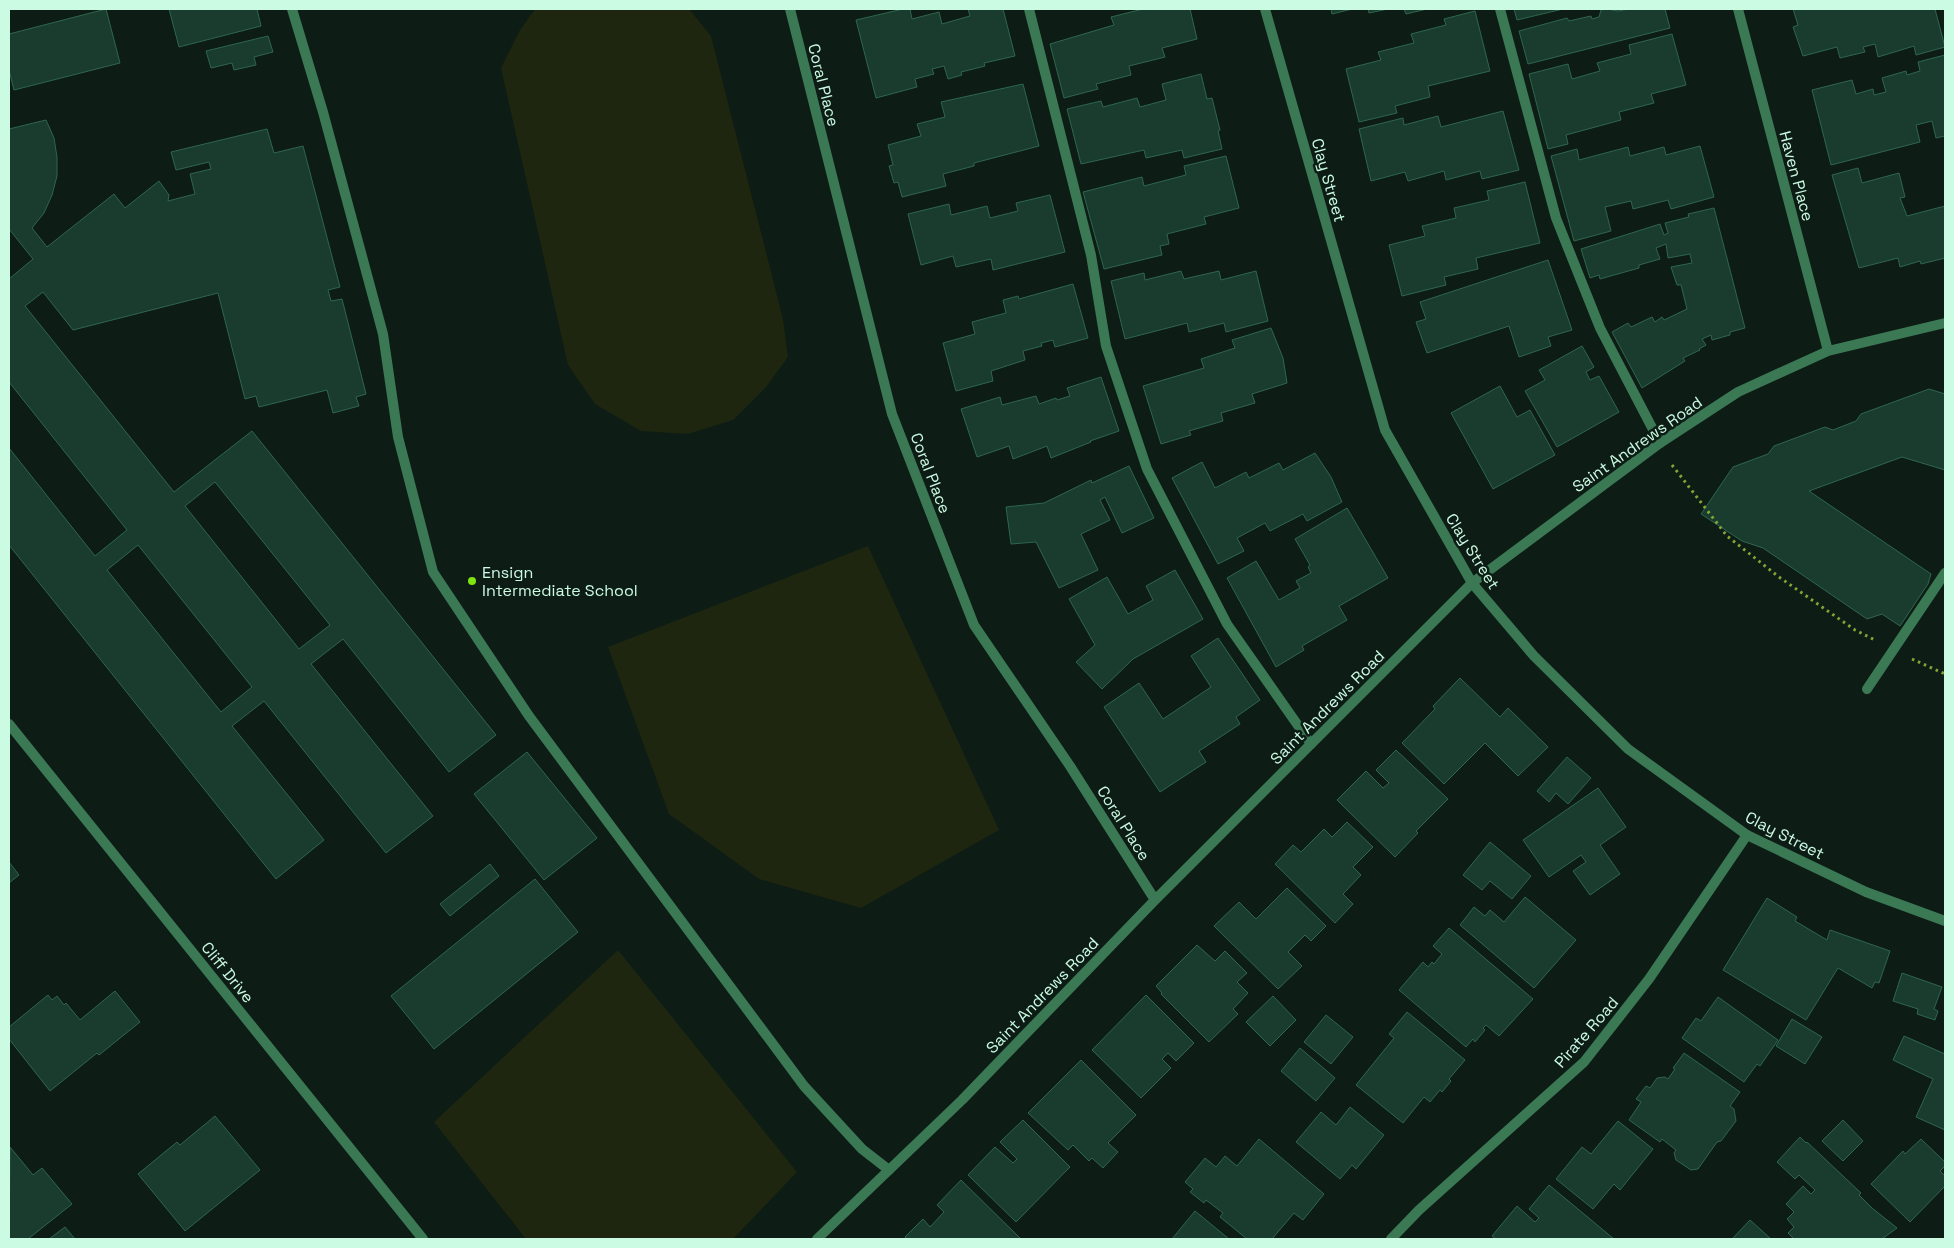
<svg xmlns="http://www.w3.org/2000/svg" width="1954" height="1248" viewBox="0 0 1954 1248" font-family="'Space Grotesk',sans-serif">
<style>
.green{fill:#1e2610}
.building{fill:#1a3c2e;stroke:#2e664e;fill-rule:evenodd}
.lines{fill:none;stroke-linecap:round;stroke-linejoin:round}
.path{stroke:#82a635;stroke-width:3;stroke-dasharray:2.5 4;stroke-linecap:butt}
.service{stroke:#3b7854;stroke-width:10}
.pedestrian{stroke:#3b7854;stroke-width:10}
.minor{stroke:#3b7854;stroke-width:10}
.tertiary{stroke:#3b7854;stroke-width:10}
.poi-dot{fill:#7ee310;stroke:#0d1c15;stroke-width:2}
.labels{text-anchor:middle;stroke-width:5;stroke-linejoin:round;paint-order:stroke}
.street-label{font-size:16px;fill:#cbfbe3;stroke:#0d1c15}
.poi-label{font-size:16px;fill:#cbfbe3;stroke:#0d1c15;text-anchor:start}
</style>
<rect width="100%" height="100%" fill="#0d1c15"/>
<path class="green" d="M535 9H689L711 36 783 319 788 357 766 387 733 420 688 434 641 431 595 404 568 365 501 68 520 30Z
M868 546 999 830 861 908 759 879 669 814 608 647Z
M618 950 797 1172 733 1239H526L434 1122Z"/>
<path class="building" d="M106 9 120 63 14 90 9 70V34Z
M169 9H257L261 26 179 47Z
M903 9H910L912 19 939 12 942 24 970 16 968 9H1003L1015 56 984 63 985 66 961 72 962 75 948 79 944 66 932 69 934 74 915 79 917 87 876 98 856 20Z
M1143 9H1190L1197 39 1162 48 1165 57 1129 66 1131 75 1096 84 1098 89 1064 98 1050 44 1114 25 1111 17Z
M1331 9H1352L1332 14Z
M1368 9H1388L1369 13Z
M1404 9H1427L1406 14Z
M1514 9H1563L1517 20Z
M1607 9 1618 11 1629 9H1665L1670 28 1528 64 1519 31 1567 18 1569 21 1591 16 1592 19 1599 17 1601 10Z
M1793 9H1935L1945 47 1916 55 1914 46 1878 57 1875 44 1863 47 1865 52 1840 58 1837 47 1803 56 1793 27 1798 25Z
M1475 11 1490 71 1428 86 1430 97 1395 106 1397 113 1359 122 1346 69 1381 60 1378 52 1414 43 1411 34 1446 25 1444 19Z
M1672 34 1686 85 1651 94 1654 103 1619 112 1621 120 1566 135 1568 144 1548 149 1529 74 1568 64 1572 79 1600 71 1597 63 1631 54 1629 45Z
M268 36 273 52 254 57 256 65 234 70 232 63 211 68 206 51Z
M1945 55V136L1936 138 1932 121 1916 125 1920 142 1831 165 1812 90 1852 80 1856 94 1873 89 1874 95 1886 92 1882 78 1906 71 1907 75 1920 71 1918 62Z
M1201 74 1207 99 1212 98 1220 130 1218 131 1222 149 1184 158 1182 150 1146 158 1144 150 1081 164 1067 109 1101 101 1103 107 1137 98 1140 107 1166 100 1162 84Z
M1023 84 1039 146 974 163V166L943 174 946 186 902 197 898 182 894 183 889 166 893 165 888 145 921 136 917 124 945 117 941 102Z
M1503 111 1519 170 1482 179 1480 171 1446 180 1444 171 1408 181 1405 172 1371 181 1359 129 1403 118 1404 125 1438 116 1441 127Z
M46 120 54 138 57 157V176L52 195 44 213 32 228 47 247 114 194 125 208 159 181 169 195 168 201 195 194 190 174 211 169 209 162 176 170 171 152 267 129 274 153 303 146 340 287 328 290 331 301 342 299 366 394 356 397 359 406 333 413 327 390 259 407 256 396 245 399 218 293 73 330 43 292 25 306 174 492 252 431 496 735 449 772 343 639 311 664 433 816 386 853 264 701 232 726 324 840 276 879 9 545V448L95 556 127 530 9 382V279L33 259 9 229V129ZM215 482 330 625 299 649 185 506ZM138 545 252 687 221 712 107 570Z
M1700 146 1714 197 1671 209 1668 200 1633 209 1631 201 1605 207 1611 231 1574 241 1551 156 1577 149 1579 160 1628 147 1630 156 1664 147 1666 155Z
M1226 156 1239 208 1204 217 1206 224 1167 234 1169 244 1160 246 1162 255 1104 269 1083 192 1142 177 1144 186 1186 175 1184 166Z
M1858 168 1862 183 1899 173 1905 197 1900 198 1907 216 1945 206V258L1921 264 1920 261 1900 267 1898 258 1859 268 1832 175Z
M1525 182 1540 243 1476 258 1478 269 1444 277 1446 285 1402 296 1389 245 1425 236 1422 226 1456 218 1454 208 1489 200 1487 191Z
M1050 195 1065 252 993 270 991 259 956 267 953 256 921 265 908 214 949 204 951 215 987 206 990 218 1018 211 1016 203Z
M1714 208 1745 328 1730 332V335L1712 340 1711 335 1702 339 1706 345 1699 349 1700 350 1683 358 1685 361 1642 388 1612 332 1628 323 1631 327 1652 317 1655 322 1662 317 1664 320 1687 309 1681 285H1677L1671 267 1692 263 1690 254 1668 258 1666 244 1656 248 1660 259 1639 265V268L1600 279 1599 275 1590 278 1581 249 1660 224 1664 235 1668 233 1665 223 1689 217 1688 214Z
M1548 260 1572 330 1548 337 1551 346 1519 357 1509 326 1427 353 1416 322 1426 319 1420 302Z
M1181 271 1184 279 1219 271 1221 280 1256 271 1268 321 1226 332 1224 323 1189 332 1187 323 1125 339 1111 281 1144 273 1145 280Z
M1073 284 1088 338 1055 347 1053 340 1041 343 1042 346 1023 351 1025 360 991 371 993 381 956 391 943 343 975 334 972 322 1006 313 1003 300 1018 296 1019 299Z
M1271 328 1283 358 1287 383 1252 394 1255 403 1221 413 1223 421 1189 431 1191 435 1161 444 1143 386 1204 368 1201 359 1235 348 1232 340Z
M1582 346 1594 367 1586 372 1590 380 1599 376 1619 412 1557 447 1525 391 1545 380 1539 370Z
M1101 377 1119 431 1090 441 1091 442 1051 458 1047 446 1013 459 1009 446 977 457 961 409 1000 397 1002 405 1036 396 1039 404 1056 398 1057 400 1070 396 1067 388Z
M1500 386 1517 417 1530 410 1555 455 1493 489 1451 413Z
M1929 389 1945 394V470L1902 457 1809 491 1931 574 1928 584 1900 626 1882 614 1867 619 1763 548 1742 541 1701 514 1733 467 1768 454 1774 446 1825 427 1833 430 1856 421 1861 414Z
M1315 453 1331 477 1342 502 1307 521 1303 514 1270 531 1265 523 1237 538 1244 551 1218 564 1172 478 1202 462 1215 488 1246 472 1249 478 1279 463 1283 470Z
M1129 466 1154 518 1122 533 1105 497 1100 500 1110 520 1081 534 1098 570 1059 588 1036 542 1011 544 1006 507 1044 503 1091 480 1092 483Z
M1347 508 1388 578 1339 606 1347 620 1302 646 1304 650 1276 667 1227 578 1256 561 1279 600 1300 588 1296 581 1311 573 1308 567 1310 565 1295 539Z
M1175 570 1203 619 1133 659 1102 689 1076 662 1095 645 1069 599 1107 577 1128 614 1153 600 1146 586Z
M1218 638 1260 700 1236 717 1240 724 1199 751 1206 762 1160 792 1104 707 1139 683 1163 719 1211 687 1191 656Z
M1460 678 1500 717 1508 708 1548 747 1518 776 1485 743 1444 784 1402 743 1435 709 1433 706Z
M1396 750 1448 799 1416 831 1418 833 1395 857 1337 800 1366 771 1383 788 1389 783 1376 770Z
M527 752 597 838 544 880 474 794Z
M1567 757 1591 778 1568 804 1556 793 1549 802 1537 791Z
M1598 788 1626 827 1600 845 1620 874 1590 895 1573 871 1586 862 1581 855 1549 877 1523 840Z
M1347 822 1373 847 1353 867 1361 875 1343 894 1353 904 1335 923 1275 864 1293 845 1301 852 1324 829 1332 837Z
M1490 842 1531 876 1512 899 1490 881 1482 890 1463 875Z
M9 862 19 875 9 883Z
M490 864 499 876 450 916 440 904Z
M535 879 578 932 434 1049 391 996Z
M1287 888 1326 926 1311 941 1305 935 1288 952 1302 966 1278 989 1214 926 1239 902 1256 919Z
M1525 897 1576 940 1534 988 1460 925 1474 907 1485 916 1490 910 1504 922Z
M1767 898 1797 917 1795 921 1827 940 1830 930 1890 951 1879 983 1875 982 1872 988 1838 968 1806 1020 1723 970Z
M1449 928 1533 999 1499 1036 1486 1025 1483 1028 1485 1030 1475 1042 1473 1039 1466 1047 1399 990 1423 962 1428 967 1432 962 1434 964 1442 954 1433 946Z
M1197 945 1215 961 1225 951 1247 973 1237 982 1248 993 1233 1009 1238 1014 1209 1042 1161 994 1162 993 1156 986Z
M1902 973 1942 987 1934 1009 1938 1011 1935 1020 1917 1014 1918 1009 1893 1001Z
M115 991 140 1022 99 1055 97 1053 50 1091 9 1039V1027L48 995 52 1000 57 996 64 1005 66 1003 80 1020Z
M1146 995 1194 1043 1176 1061 1168 1053 1162 1059 1171 1068 1141 1098 1092 1050Z
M1273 996 1296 1020 1270 1046 1246 1022Z
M1718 997 1778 1040 1760 1066 1757 1064 1744 1082 1682 1038 1696 1018 1701 1021Z
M1407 1012 1465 1060 1449 1079 1451 1081 1442 1092 1440 1090 1430 1102 1424 1097 1403 1123 1356 1085 1394 1038 1389 1034Z
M1326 1015 1353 1037 1331 1064 1304 1042Z
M1792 1019 1822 1037 1805 1064 1776 1046Z
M1904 1036 1945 1054V1130L1916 1117 1933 1079 1893 1060Z
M1300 1048 1335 1078 1316 1101 1281 1071Z
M1684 1053 1740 1092 1730 1106 1734 1109 1736 1121 1721 1141 1717 1142 1698 1169 1691 1170 1676 1160 1674 1153 1676 1150 1662 1139 1660 1142 1629 1120 1641 1102 1636 1099 1646 1086 1650 1088 1657 1078 1665 1077 1668 1079 1675 1069 1673 1068Z
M1081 1060 1136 1115 1108 1143 1118 1152 1103 1168 1092 1158 1089 1161 1073 1145 1068 1150 1028 1113Z
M1350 1107 1384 1135 1356 1169 1352 1165 1340 1179 1296 1142 1321 1112 1336 1125Z
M215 1116 260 1170 185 1231 138 1174 177 1142 180 1145Z
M1023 1120 1070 1167 1016 1222 968 1175 995 1147 1013 1163 1017 1159 1000 1142Z
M1843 1120 1863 1141 1843 1161 1822 1141Z
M1618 1121 1653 1149 1620 1190 1614 1184 1593 1209 1556 1179 1582 1147 1591 1154Z
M1800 1137 1806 1143 1807 1142 1861 1193 1859 1195 1872 1208 1897 1228 1882 1239H1794L1788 1233 1794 1227 1787 1219 1794 1212 1786 1204 1803 1186 1811 1194 1815 1190 1799 1175 1795 1179 1777 1162Z
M1259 1139 1324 1194 1303 1220 1294 1213 1272 1239H1247L1220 1217 1223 1213 1206 1200 1204 1203 1190 1192 1193 1189 1185 1182 1205 1158 1216 1167 1225 1156 1237 1166Z
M1921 1139 1945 1162V1166L1940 1171 1945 1176V1186L1910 1222 1871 1184 1903 1151 1905 1154Z
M10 1147 33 1175 42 1168 72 1204 28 1239H9Z
M961 1180 1021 1239H907L905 1237 923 1219 930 1227 944 1212 937 1205Z
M1549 1185 1614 1239H1496L1492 1236 1517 1206 1535 1222 1539 1218 1529 1209Z
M1195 1211 1229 1239H1172Z
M1750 1220 1771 1239H1732Z
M65 1227 75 1239H49Z"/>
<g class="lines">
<path class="path" d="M1672 465 1727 536 1779 577 1855 630 1875 640
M1912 659 1945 674"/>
<path class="service" d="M292 9 323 112 383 334 398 437 433 572 529 716 804 1086 862 1149 889 1170
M1029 9 1091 255 1106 346 1147 469 1227 624 1311 744
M1500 9 1556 218 1600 328 1660 443"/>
<path class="pedestrian" d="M1867 689 1945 573"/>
<path class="minor" d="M790 9 892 414 974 625 1070 766 1155 900
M1738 9 1828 351
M817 1239 962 1100 1155 900 1472 583 1660 443 1738 392 1828 351 1945 323
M1391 1239 1419 1210 1584 1062 1649 979 1747 835"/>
<path class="tertiary" d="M1265 9 1385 430 1472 583 1534 656 1628 749 1747 835 1866 892 1945 921
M9 724 423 1239"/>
</g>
<circle class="poi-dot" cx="472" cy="581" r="5"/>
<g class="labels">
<g class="street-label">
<text transform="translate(824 85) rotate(76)" y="6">Coral Place</text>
<text transform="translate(1797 176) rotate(75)" y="6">Haven Place</text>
<text transform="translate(1329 180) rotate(74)" y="6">Clay Street</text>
<text transform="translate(1637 444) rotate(-35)" y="6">Saint Andrews Road</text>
<text transform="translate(931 473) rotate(69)" y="6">Coral Place</text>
<text transform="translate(1473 551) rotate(58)" y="6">Clay Street</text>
<text transform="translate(1327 707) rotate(-45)" y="6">Saint Andrews Road</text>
<text transform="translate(1124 823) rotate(58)" y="6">Coral Place</text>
<text transform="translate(1785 835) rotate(27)" y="6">Clay Street</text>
<text transform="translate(228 972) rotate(51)" y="6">Cliff Drive</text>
<text transform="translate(1042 995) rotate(-46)" y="6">Saint Andrews Road</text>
<text transform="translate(1586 1032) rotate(-49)" y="6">Pirate Road</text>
</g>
<g class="poi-label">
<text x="482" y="578">Ensign<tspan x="482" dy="18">Intermediate School</tspan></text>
</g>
</g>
<rect width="1954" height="1248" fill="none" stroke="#cbfbe3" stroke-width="20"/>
</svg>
